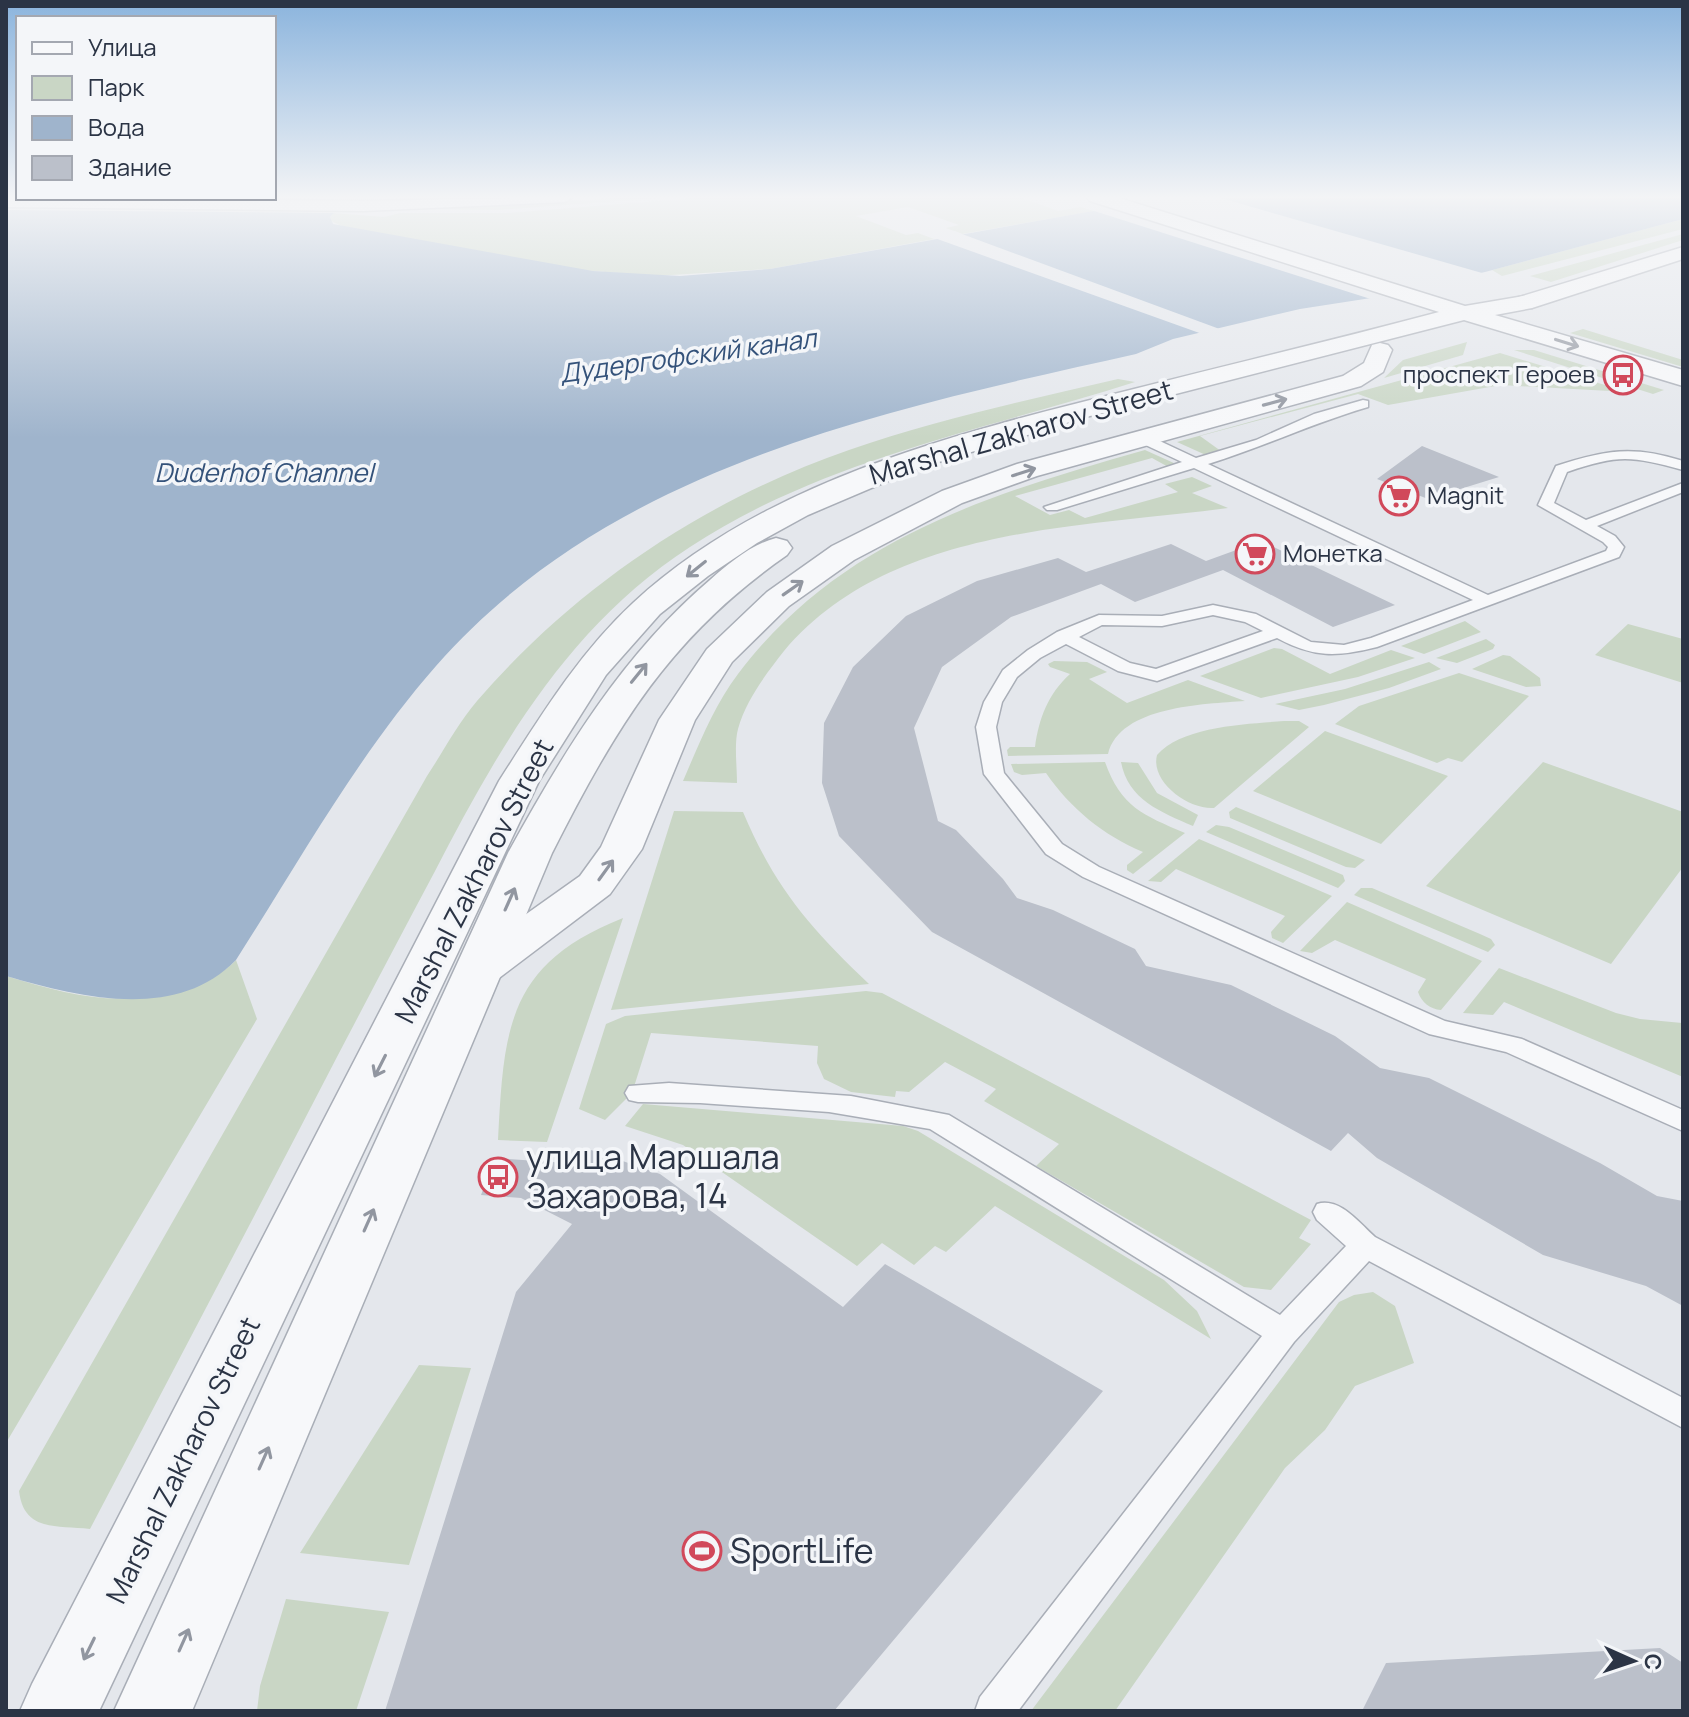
<svg xmlns="http://www.w3.org/2000/svg" width="1689" height="1717" viewBox="0 0 1689 1717" font-family="Manrope,sans-serif">
<style>
.green{fill:#c9d6c5}
.water{fill:#9fb4cc}
.pier{fill:#e4e7ec}
.building{fill:#bbc0ca}
.lines{fill:none;stroke-linecap:round;stroke-linejoin:round}
.service-casing{stroke:#a9aeb7;stroke-width:3}
.minor-casing{stroke:#a9aeb7;stroke-width:3}
.tertiary-casing{stroke:#a9aeb7;stroke-width:3}
.service{fill:#f7f8fa;fill-rule:evenodd}
.minor{fill:#f7f8fa;fill-rule:evenodd}
.tertiary{fill:#f7f8fa;fill-rule:evenodd}
.oneway{stroke:#9196a0}
.labels{text-anchor:middle;stroke-width:7;stroke-linejoin:round;paint-order:stroke}
.far-poi-label{font-size:24px;fill:#2b3445;stroke:#f4f6f9;text-anchor:start}
.far-water-label{font-size:26px;font-style:italic;fill:#34527a;stroke:#f4f6f9}
.street-label{font-size:28px;fill:#2b3445;stroke:#f4f6f9}
.near-poi-label{font-size:34px;fill:#2b3445;stroke:#f4f6f9;text-anchor:start}
</style>
<rect width="100%" height="100%" fill="#e4e7ec"/>
<path class="green" d="M634 197H671L498 210 428 209Z
M708 197H1019L1058 211 1081 207 1094 211 962 234 946 228 959 225 908 207 856 216 906 235 918 233 934 239 770 269 655 276 581 270 344 227 329 220 333 213 384 217 400 213H507Z
M1683 219V229L1502 276 1492 270Z
M1683 234V240L1551 282 1530 276Z
M1583 329 1683 360V367L1570 333Z
M1467 342 1463 355 1384 378 1403 360Z
M1514 350H1534L1664 390 1653 394Z
M1500 353 1628 392 1501 385 1388 405 1358 394 1200 436 1225 454 1208 456 1177 442Z
M1118 379 1135 382C984 430 824 459 690 547 568 626 499 747 434 873 402 933 370 994 338 1055 256 1213 173 1371 90 1529 56 1525 24 1532 19 1491L427 776C443 752 458 723 477 701 576 586 707 499 849 450 937 419 1028 400 1118 379Z
M1145 450 1176 464 1172 469 1152 458 1015 496 1050 515 1069 510 1085 518 1178 492 1165 484 1192 477 1212 486 1192 493 1228 508C1078 528 890 526 784 651 766 674 746 700 738 729 734 744 737 766 737 783L683 781C699 744 714 706 738 674 840 539 990 494 1145 450Z
M1465 621 1481 632 1424 654 1401 646Z
M1628 624 1683 639V683L1595 655Z
M1486 639 1495 645 1493 649 1457 663 1436 658Z
M1274 648 1282 649 1330 674 1391 650 1415 658 1358 677 1261 698 1200 676Z
M1503 655 1510 656 1540 678 1541 686 1526 687 1472 669Z
M1054 661 1087 662 1107 672 1089 679 1127 703 1188 680 1245 701C1204 704 1120 706 1108 754L1008 756 1007 750 1010 747H1035C1039 718 1048 694 1070 674L1050 667 1048 664Z
M1429 662 1441 669 1389 688 1324 705 1299 710 1275 704 1345 689Z
M1459 673 1529 696 1462 762 1448 758 1437 763 1335 724 1359 706Z
M1284 721H1299L1309 727 1214 808C1189 810 1150 782 1157 755 1182 726 1246 724 1284 721Z
M1325 731 1448 776 1381 844 1253 791Z
M1105 762C1121 807 1143 815 1185 833L1133 874 1127 870V865L1143 852C1103 835 1071 809 1046 773L1022 775 1014 772 1011 764Z
M1121 762 1138 763 1157 793 1198 815 1193 826C1161 812 1128 800 1121 762Z
M1543 762 1683 812V867L1611 964 1426 886Z
M1236 807 1365 860 1355 868 1346 867 1230 818 1229 812Z
M674 811 743 812C775 888 810 928 869 984L611 1010Z
M1216 825 1229 827 1343 875 1345 881 1338 888 1206 832Z
M1199 839 1332 896 1283 943 1272 938 1271 932 1285 916 1176 869 1161 882 1148 881Z
M1361 888H1372L1480 934 1491 939 1495 945 1488 952 1354 895Z
M1347 902 1482 961 1441 1010C1430 1009 1422 1003 1418 992L1426 979 1335 940 1312 953 1300 951Z
M623 918 547 1142 498 1140C504 1028 507 964 623 918Z
M236 960 257 1019 6 1443V976C73 996 126 1011 194 984 210 978 224 973 236 960Z
M1499 968 1616 1013 1640 1019 1682 1023 1683 1077 1504 1002 1493 1015 1463 1013Z
M866 991 882 993 1311 1220 1299 1238 1311 1244 1271 1290 1244 1287 1036 1166 1059 1144 984 1101 996 1089 945 1062 909 1092 896 1091 895 1097 851 1092 824 1079 817 1063 818 1046 651 1033 632 1093 605 1120 579 1109 606 1024 625 1016Z
M643 1104 903 1126 918 1131 1164 1280 1197 1311 1211 1339 995 1206 946 1252 935 1246 914 1265 882 1243 857 1266 683 1145 625 1126Z
M1373 1292 1395 1306 1414 1363 1355 1386 1325 1430 1285 1468 1115 1711H1031L1339 1302 1354 1295Z
M419 1365 471 1368 409 1565 300 1553Z
M286 1599 389 1612 356 1711H257L260 1686Z"/>
<path class="water" d="M349 197 330 217 333 224 593 271 680 276 770 269 1171 197H1683V219L1485 272 1371 298 1300 309 1173 339 1136 354C887 410 613 464 436 666 358 755 300 860 236 960 176 1022 79 997 6 976V202L18 198Z"/>
<path class="pier" d="M6 197 274 198 353 197 339 213 6 210Z
M1153 197H1217L1489 275 1377 301 1088 209Z
M955 231 962 234 1225 331 1205 335 929 236Z"/>
<path class="building" d="M1422 446 1499 477 1428 499 1377 479Z
M1261 541 1395 605 1333 627 1223 570 1135 602 1101 584 1011 617 942 667 914 728 938 821 956 830 1003 879 1017 898 1053 910 1135 949 1146 966 1231 985 1335 1036 1380 1068 1429 1078 1600 1163 1657 1196 1683 1201V1306L1646 1286 1543 1255 1377 1158 1348 1133 1331 1151 932 932 839 836 822 783 824 723 853 667 906 616 977 581 1058 558 1086 572 1171 544 1206 561Z
M591 1150 660 1174 843 1307 885 1264 1103 1391 834 1711H385L516 1292 572 1224 521 1198 481 1195 495 1158 582 1164Z
M1660 1648 1683 1663V1711H1362L1386 1663Z"/>
<g class="lines">
<g class="service-casing">
<path id="service" d="M1363 400 1368 401V407C1313 423 1263 447 1208 464L1488 595 1606 551 1608 547 1603 542 1538 505 1556 466C1605 450 1633 445 1683 461V470C1631 456 1619 454 1567 472L1554 503 1586 520 1683 483V492L1597 526 1615 536 1624 547 1619 557 1377 647C1337 657 1314 658 1277 638L1157 681 1118 671 1066 644 1040 658 1017 677 1002 702 996 727 1004 773 1062 844 1099 867 1445 1021 1522 1039 1683 1110V1131L1506 1052 1429 1034 1083 877 1046 854 984 774 976 727 984 702 1003 670 1028 650 1057 632 1099 615 1162 616 1213 605 1256 614 1311 642 1344 645 1371 638 1473 600 1194 468 1057 510H1047L1044 507 1182 462 1137 441V435H1147L1196 458 1256 440 1314 414ZM1213 615 1245 622 1263 631 1156 669 1130 663 1079 637 1102 625 1162 626Z
M669 1083 851 1096 949 1115 1280 1315 1346 1246 1317 1220 1313 1212 1317 1204C1340 1197 1359 1223 1375 1237L1683 1398V1428L1369 1261 1294 1342 1018 1711H975L980 1697 1262 1336 930 1129 829 1112 700 1103 638 1102 629 1100 625 1093 629 1086Z"/>
</g>
<g class="minor-casing">
<path id="minor" d="M6 197 363 201 573 197 565 202 363 211 6 207Z
M1683 247V259L1532 308H1516L1513 303 1516 298Z
M1380 343 1388 345 1392 350 1383 372 1361 386 1037 476 962 503 854 560 789 606 732 662 695 720 642 849 610 894 495 981 479 985 463 981 456 970 463 959 580 876 601 847 659 720 707 649 767 592 832 546 942 491 1017 464 1343 376 1364 363 1372 345Z"/>
</g>
<g class="tertiary-casing">
<path id="tertiary" d="M1087 197H1116L1465 306 1524 296 1532 298 1535 303 1532 308 1495 315 1683 370V386L1464 320 1086 417 916 469 808 515 757 543 708 576 660 614 606 675 539 781 99 1711H20L32 1684 499 781C539 719 578 654 633 603 767 479 961 432 1134 389 1236 363 1338 339 1439 312L1090 201Z
M776 538 787 541 792 548 787 555C669 637 616 727 552 853L192 1711H114L508 853C563 753 622 655 710 580 728 564 752 544 776 538Z"/>
</g>
<use href="#service" class="service"/>
<use href="#minor" class="minor"/>
<use href="#tertiary" class="tertiary"/>
</g>
<defs><path id="oneway-shaft" d="M-6 0H5M1.5-3L5.5 0L1.5 3" fill="none" stroke-width="1.6" stroke-linecap="round" stroke-linejoin="round" transform="scale(2)"/></defs>
<g class="oneway">
<use href="#oneway-shaft" transform="translate(1567 343) rotate(17)"/>
<use href="#oneway-shaft" transform="translate(1275 402) rotate(-15)"/>
<use href="#oneway-shaft" transform="translate(1024 472) rotate(-18)"/>
<use href="#oneway-shaft" transform="translate(696 569) rotate(141)"/>
<use href="#oneway-shaft" transform="translate(793 588) rotate(-35)"/>
<use href="#oneway-shaft" transform="translate(639 673) rotate(-51)"/>
<use href="#oneway-shaft" transform="translate(606 870) rotate(-54)"/>
<use href="#oneway-shaft" transform="translate(510 899) rotate(-66)"/>
<use href="#oneway-shaft" transform="translate(380 1066) rotate(117)"/>
<use href="#oneway-shaft" transform="translate(369 1220) rotate(-66)"/>
<use href="#oneway-shaft" transform="translate(264 1458) rotate(-66)"/>
<use href="#oneway-shaft" transform="translate(184 1640) rotate(-66)"/>
<use href="#oneway-shaft" transform="translate(89 1649) rotate(116)"/>
</g>
<linearGradient id="sky" x2="0" y2="1"><stop stop-color="#8bb4dd"/><stop offset="0.45" stop-color="#f3f4f6"/><stop offset="1" stop-color="#f3f4f6" stop-opacity="0"/></linearGradient>
<rect width="1689" height="438" fill="url(#sky)"/>
<defs>
<g id="bus-ring" transform="scale(2)"><circle r="9.5" fill="#f4f6f9" stroke="#d1495b" stroke-width="1.5"/><path d="M-5-6H5V4H4V6H2V4H-2V6H-4V4H-5ZM-3.5-4V0h7V-4ZM-3.5 1.2v1.5H-2V1.2ZM2 1.2v1.5H3.5V1.2Z" fill="#d1495b"/></g>
<g id="supermarket-ring" transform="scale(2)"><circle r="9.5" fill="#f4f6f9" stroke="#d1495b" stroke-width="1.5"/><path d="M-6-5.5h2.5l.6 2H6L4.5 2H-2.5L-4.4-4H-6ZM-1.5 3.2a1.3 1.3 0 1 0 .1 0ZM3 3.2a1.3 1.3 0 1 0 .1 0Z" fill="#d1495b"/></g>
<g id="stadium-ring" transform="scale(2)"><circle r="9.5" fill="#f4f6f9" stroke="#d1495b" stroke-width="1.5"/><path d="M0-5a6.5 5 0 1 0 0 10a6.5 5 0 1 0 0-10ZM-3.5-1.8h7v3.6h-7Z" fill="#d1495b"/></g>
</defs>
<g fill-rule="evenodd">
<use href="#bus-ring" x="1623" y="375"/>
<use href="#supermarket-ring" x="1399" y="496"/>
<use href="#supermarket-ring" x="1255" y="554"/>
<use href="#bus-ring" x="498" y="1177"/>
<use href="#stadium-ring" x="702" y="1551"/>
</g>
<g class="labels">
<g class="far-poi-label">
<text x="1595" y="383" text-anchor="end">проспект Героев</text>
<text x="1427" y="504">Magnit</text>
<text x="1283" y="562">Монетка</text>
</g>
<g class="far-water-label">
<text transform="translate(688 356) rotate(-8)" y="9">Дудергофский канал</text>
<text x="264" y="482">Duderhof Channel</text>
</g>
<g class="street-label">
<text transform="translate(1021 432) rotate(-16)" y="10">Marshal Zakharov Street</text>
<text transform="translate(474 881) rotate(-63)" y="10">Marshal Zakharov Street</text>
<text transform="translate(183 1460) rotate(-64)" y="10">Marshal Zakharov Street</text>
</g>
<g class="near-poi-label">
<text x="526" y="1169">улица Маршала<tspan x="526" dy="39">Захарова, 14</tspan></text>
<text x="730" y="1563">SportLife</text>
</g>
</g>
<rect width="1689" height="1717" fill="none" stroke="#2b3445" stroke-width="16"/>
<rect x="16" y="16" width="260" height="184" fill="#f4f6f9" stroke="#a4a8b1" stroke-width="2"/>
<rect x="32" y="42" width="40" height="12" fill="#f7f8fa" stroke="#a4a8b1" stroke-width="2"/>
<text x="88" y="56" font-size="24" fill="#2b3445">Улица</text>
<rect x="32" y="76" width="40" height="24" fill="#c9d6c5" stroke="#a4a8b1" stroke-width="2"/>
<text x="88" y="96" font-size="24" fill="#2b3445">Парк</text>
<rect x="32" y="116" width="40" height="24" fill="#9fb4cc" stroke="#a4a8b1" stroke-width="2"/>
<text x="88" y="136" font-size="24" fill="#2b3445">Вода</text>
<rect x="32" y="156" width="40" height="24" fill="#bbc0ca" stroke="#a4a8b1" stroke-width="2"/>
<text x="88" y="176" font-size="24" fill="#2b3445">Здание</text>
<g transform="translate(1633 1661) rotate(93)" stroke="#f4f6f9" stroke-width="6" paint-order="stroke">
<path d="M0-6L14 30L0 20L-14 30Z" fill="#2b3445"/>
<text y="-12" font-size="22" font-weight="bold" text-anchor="middle" fill="#2b3445">С</text>
</g>
</svg>
